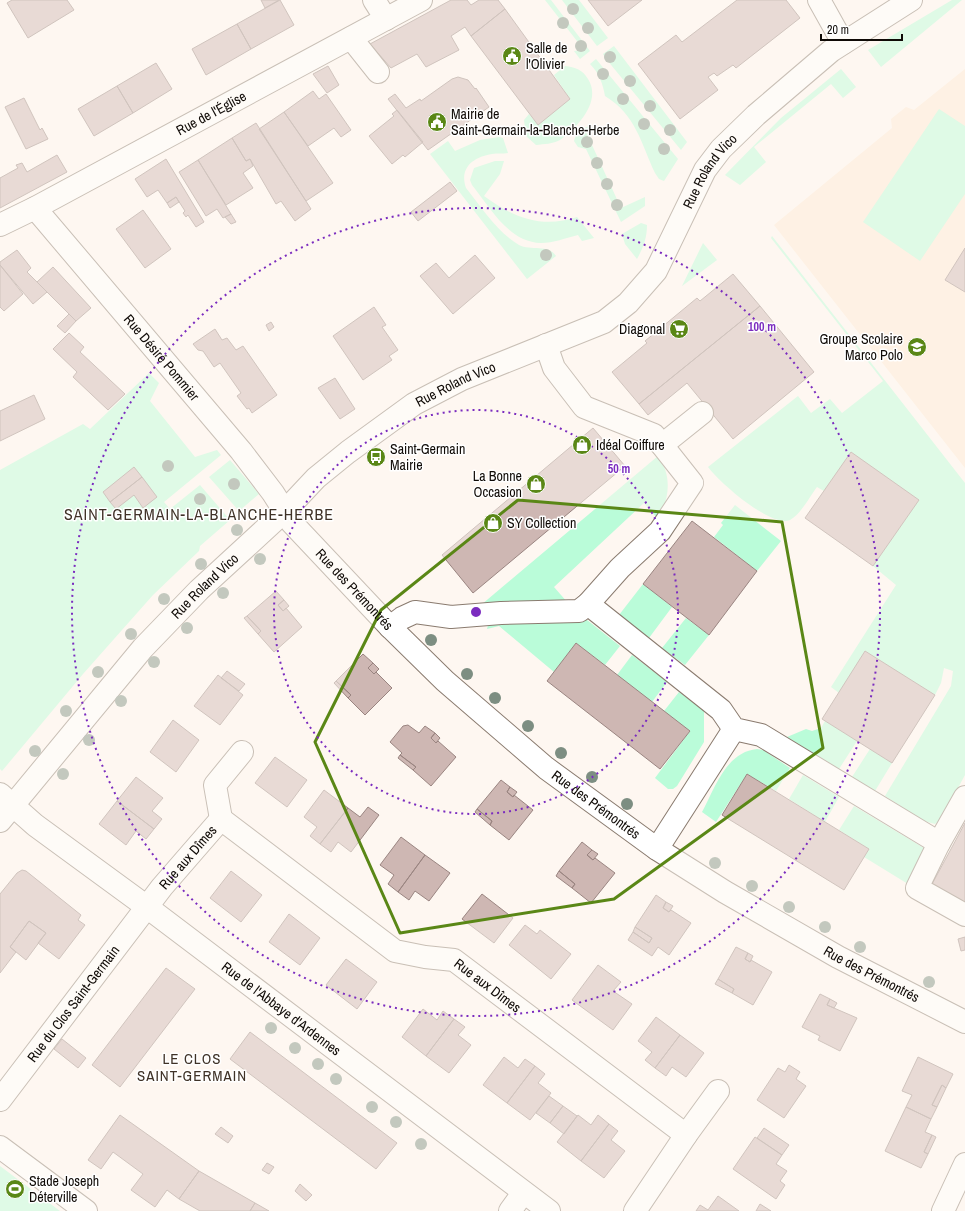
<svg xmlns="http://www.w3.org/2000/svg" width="965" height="1211" viewBox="0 0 965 1211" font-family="'Archivo Narrow',sans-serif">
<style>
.built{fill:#ffe8d4}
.green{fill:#bafcd9}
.building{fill:#ceb7b3;stroke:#9a8581}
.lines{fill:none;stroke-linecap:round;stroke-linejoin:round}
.minor-casing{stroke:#8a7b6f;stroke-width:24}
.minor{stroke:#fff;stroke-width:22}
.tree{fill:#7d8e82}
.marked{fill:none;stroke:#5a8716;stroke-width:3;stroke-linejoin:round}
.ring{fill:none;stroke:#7b2cbf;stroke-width:2;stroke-dasharray:2 4}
.labels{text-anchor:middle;stroke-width:3;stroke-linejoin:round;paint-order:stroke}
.poi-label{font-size:14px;fill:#0f0a06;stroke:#fff;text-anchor:start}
.street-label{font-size:14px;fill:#0f0a06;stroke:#fff}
.neighbourhood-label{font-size:15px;letter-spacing:1px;fill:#3f3227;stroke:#fff}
.quarter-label{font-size:16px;letter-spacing:1px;fill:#3f3227;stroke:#fff}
.centre{fill:#7b2cbf;stroke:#fff;stroke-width:2}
.ring-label{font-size:12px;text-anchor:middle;font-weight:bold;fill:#7b2cbf;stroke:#fff;stroke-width:3;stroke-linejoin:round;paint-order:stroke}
</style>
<rect width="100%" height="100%" fill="#fef7f1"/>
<path class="built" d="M965 69V468L774 225 892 128 891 119 906 107 914 110Z"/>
<path class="green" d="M545 0H551L590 51 580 59 574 51 584 50Z
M562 0H579L608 38 597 46Z
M952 0H962L881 67 868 50Z
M614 46 687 142 681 150 607 60 603 54Z
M596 59 678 159 664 181 659 179 655 173C641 143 636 115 605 96 603 84 599 73 590 64Z
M565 66C575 67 583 70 588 79 602 101 578 127 560 140 553 144 544 144 536 145L526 136 524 120 529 114 538 125 570 99 554 75Z
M841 69 856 87 843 98 831 84 754 147 766 162 740 185 725 175 781 118Z
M939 109 965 126V194L920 261 863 222Z
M590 126 594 128 586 132 621 208 645 197V206L621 222 586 149 578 147 574 141C576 132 582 128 590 126Z
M499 137 503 138 508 153C503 154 497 153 492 154 473 157 459 168 466 188 482 208 497 232 519 245 530 251 549 244 556 256L527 279 430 154 448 141 455 151 480 140Z
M495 161H504L500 174 484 196C512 217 542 229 577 217L594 238 582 241 578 235C566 238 553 243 541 243 509 243 490 207 472 185L470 180 474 168Z
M641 223 647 225C647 238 643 248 637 259L625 244 622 234Z
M772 236 965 483V775L941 819 935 824 924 821 885 796 951 686 953 671 944 668 941 683 935 695 865 651 839 693 831 687 896 585 873 566 919 500 851 452 824 491 817 487C810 496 801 514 790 520 771 528 719 482 708 467L798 396 811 413 830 399 842 413 883 381 771 238Z
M703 243 717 260 682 286Z
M149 373 159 383 150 401 195 457 217 450 221 455 164 502 170 509 200 485 230 520 200 546 199 551 153 595 83 674 2 771 0 769V470L83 424 90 429Z
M658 456C672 475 670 498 658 519L644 503 554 587 568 603 481 605Z
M230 460 259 494 239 511 209 477Z
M735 505 781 541 757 571 714 537 723 525 721 523Z
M643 584 672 607 649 638 619 615Z
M686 618 709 635 685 665 662 648Z
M504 619 587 620 620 646 605 665 576 643 554 672 499 626 487 629 489 622Z
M632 655 667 682 652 702 617 675Z
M679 692 704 711V742L677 786 673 789H668L655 778 690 731 664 711Z
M825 721 857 741 839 769 787 737 806 729 812 731 821 728Z
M757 749 763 750 790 768 776 791 747 774 716 822 702 812C715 788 726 752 757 749Z
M870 749 892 763 875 791 852 777Z
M803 775 839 797 825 822 789 799Z
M854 806 924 848 926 852 908 884 864 857 869 849 839 830Z
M0 1166 60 1211H0Z"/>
<path class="building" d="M12 0H67L74 10 28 38 7 3Z
M261 0H279L265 8Z
M280 0 294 25 251 49 237 24Z
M451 0H467L471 5 479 0H498L505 9 471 36 465 27 451 36 459 50 426 67 417 54 391 68 370 44Z
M588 0H642L608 26Z
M737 0H786L800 18 736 68 733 65 717 76 714 73 708 77 718 90 680 119 638 64 676 35 682 42Z
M505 9 570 99 538 125 471 36Z
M237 24 251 49 206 75 192 49Z
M156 63 172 89 133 113 117 86Z
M328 66 339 85 327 93 313 74Z
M458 77 468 80 475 89 476 88 489 107 428 150 388 99 395 94 406 108 420 99 421 101 452 79Z
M117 86 133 113 94 136 78 109Z
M313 91 319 99 326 94 351 130 341 137 334 128 308 146 284 112Z
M24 98 40 130 42 128 48 139 26 149 5 107Z
M397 110 423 142 405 157 403 155 392 164 369 136 394 116 392 114Z
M284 112 333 183 306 201 259 129Z
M256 123 311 209 295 221 281 201 276 204 250 159 246 161 232 138Z
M232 138 246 161 250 159 253 166 243 173 253 188 226 205 198 160Z
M57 155 67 172 0 208V178L18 168 16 165 22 163 27 172Z
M166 159 204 222 196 227 188 215 186 217 183 213 185 211 176 197 167 203 158 190 147 197 135 179Z
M198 160 231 214 223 218 217 209 206 216 179 172Z
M450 182 457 191 418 221 411 212Z
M176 197 179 202 170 208 167 203Z
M143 210 171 249 145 268 116 229Z
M231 214 236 222 231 224 225 217Z
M965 248V292L945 280Z
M17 250 31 268 27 272 47 292 33 304 0 265V262Z
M475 255 495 278 453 314 420 276 436 263 449 278Z
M0 265 23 294 4 311 0 307Z
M53 267 91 308 76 321 37 282Z
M733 274 760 306 639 404 612 372 647 343 645 341 697 298 700 301Z
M760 306 814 372 733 439 687 383 648 415 639 404Z
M374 307 386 325 382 327 398 350 389 356 392 360 363 380 333 336Z
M69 314 76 321 65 333 57 326Z
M271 322 274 327 269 331 266 325Z
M215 329 222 340 227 338 236 350 243 346 277 395 252 413 249 408 247 409 237 396 241 393 220 363 214 367 203 351 198 350 193 344Z
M69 333 84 347 80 352 125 394 108 410 73 377 77 372 53 349Z
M335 378 355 409 340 419 318 388Z
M34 395 45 419 0 441V411Z
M593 428 625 466 473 593 442 555Z
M851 452 919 500 873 566 805 518Z
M134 467 142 477 110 502 103 492Z
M142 477 157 497 143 508 134 495 116 509 110 502Z
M692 521 757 571 709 635 643 584Z
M276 591 284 600 278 605 283 611 286 608 302 627 274 652 258 634 261 631 247 616Z
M284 600 289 606 283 611 278 605Z
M247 616 261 631 258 634 244 618Z
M576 643 690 731 660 769 547 681Z
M865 651 935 695 892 763 822 719Z
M363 654 373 663 368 668 374 674 376 672 392 688 365 715 348 698 351 695 336 681Z
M373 663 379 669 374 674 368 668Z
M227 671 245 684 239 691 221 678Z
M218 675 243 695 220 725 194 706Z
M336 681 351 695 348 698 334 683Z
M173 720 199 740 176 772 150 752Z
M408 725 419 733 425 726 435 733 431 738 436 743 438 741 456 757 431 786 413 770 416 767 400 755 402 753 390 742 403 726Z
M435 733 440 738 436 743 431 738Z
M400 755 416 767 413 770 398 758Z
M275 757 307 780 287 807 255 783Z
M747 774 869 849 844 890 722 815Z
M136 777 163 798 152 811 162 819 154 829 117 801Z
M501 780 510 787 507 792 513 797 514 795 533 810 509 840 490 825 492 821 477 809Z
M510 787 517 792 513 797 507 792Z
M324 790 348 808 320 844 310 836 317 827 304 817Z
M117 801 154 829 146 839 136 831 126 845 99 824Z
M368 807 379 815 351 852 338 842 331 852 320 844 348 808 360 817Z
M477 809 492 821 490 825 475 812Z
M965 823V904L931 886Z
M401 837 425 855 398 892 388 884 394 875 380 865Z
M582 842 592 850 587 855 593 860 595 858 615 873 591 903 572 888 575 884 559 871Z
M592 850 598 854 593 860 587 855Z
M425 855 450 873 429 901 415 891 409 900 398 892Z
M22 870 26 871 81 915 78 920 85 925 59 959 38 943 46 933 29 921 10 947 16 952 0 973V894L17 873Z
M231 871 262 895 241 922 210 898Z
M559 871 575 884 572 888 556 876Z
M482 894 513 918 494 943 462 919Z
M656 895 666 902 663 908 669 912 671 910 691 923 669 955 658 947 652 956 628 940 633 932 649 943 652 938 635 927Z
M666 902 673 906 669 912 663 908Z
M289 914 320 938 300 965 269 942Z
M29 921 46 933 26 960 10 947Z
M525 925 537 934 540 930 571 954 551 979 509 945Z
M635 927 652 938 649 943 633 932Z
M965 937V950L961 951 958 939Z
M736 947 748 953 745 959 750 962 751 960 772 972 753 1005 732 993 734 989 718 979Z
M748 953 753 956 750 962 745 959Z
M346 959 377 982 357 1009 326 985Z
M598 965 621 982 613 991 632 1004 613 1030 572 1000Z
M166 968 195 989 120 1087 92 1065Z
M718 979 734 989 732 993 715 984Z
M820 994 830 999 827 1005 857 1018 840 1051 818 1040 820 1036 802 1027Z
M830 999 837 1003 834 1008 827 1005Z
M423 1009 437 1020 443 1011 454 1019 426 1056 402 1037Z
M656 1017 680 1035 655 1068 645 1060 652 1052 638 1041Z
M454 1019 465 1027 458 1035 471 1045 449 1073 426 1056Z
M250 1032 397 1143 376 1169 230 1059Z
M680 1035 704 1053 686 1077 672 1067 666 1076 655 1068Z
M62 1039 86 1058 78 1068 54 1049Z
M504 1057 518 1068 525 1059 535 1066 507 1103 483 1085Z
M918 1057 953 1074 946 1088 942 1085 932 1105 937 1107 931 1119 906 1107 912 1095 902 1091Z
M789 1065 800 1072 796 1079 806 1086 784 1118 757 1100 778 1068 785 1072Z
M535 1066 545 1074 538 1083 551 1093 530 1120 507 1103Z
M942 1085 946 1088 937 1107 932 1105Z
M549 1096 563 1106 550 1123 536 1113Z
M563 1106 577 1116 564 1134 550 1123Z
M906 1107 931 1119 925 1132 932 1135 924 1152 928 1154 921 1168 885 1151Z
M120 1115 199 1171 179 1199 167 1190 155 1207 131 1190 143 1174 113 1152 101 1169 88 1160Z
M578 1115 591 1125 598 1115 609 1124 581 1161 557 1142Z
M609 1124 618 1131 611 1140 625 1151 604 1178 581 1161Z
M221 1127 233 1136 228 1143 215 1134Z
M764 1128 789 1145 782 1155 757 1138Z
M932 1135 936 1137 928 1154 924 1152Z
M755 1137 782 1155 776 1164 787 1171 780 1181 785 1185 776 1199 733 1169Z
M267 1163 274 1167 269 1174 262 1170Z
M199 1171 255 1203 250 1211H200L179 1199Z
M300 1184 312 1195 306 1201 295 1191Z
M718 1196 739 1211H696L700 1205 708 1210Z
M255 1203 269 1211H250Z
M760 1204 771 1211H756Z"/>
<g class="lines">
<g class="minor-casing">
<g id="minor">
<path d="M374 0 386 19"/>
<path d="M819 0 843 43"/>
<path d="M351 38 378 72"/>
<path id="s1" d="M35 208 241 451 273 493 292 523 390 627 445 681 546 768 657 849 725 892 838 957 965 1022"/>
<path id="s2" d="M0 225 35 208 421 0"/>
<path d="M662 445 702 413"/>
<path d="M588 604 721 710 734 729 761 735 939 843 965 797"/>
<path d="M390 627 402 618 415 612 451 617 501 613 579 611 588 604 620 568 660 531 692 483 654 435 584 407 554 368 546 345"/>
<path id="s3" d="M0 794 35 825 147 907 549 1211"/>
<path d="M221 819 215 785 242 752"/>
<path id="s4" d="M0 821 143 648 199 590 285 511 316 478 348 452 414 404 462 379 604 322 628 303 656 271 705 170 721 149 756 115 831 51 911 0"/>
<path d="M939 843 917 888 965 915"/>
<path d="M657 849 734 729"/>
<path id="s5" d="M0 1100 162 887 221 819 395 951 425 957 454 960 686 1135 635 1211"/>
<path d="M686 1135 718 1091"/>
<path d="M0 1147 86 1211"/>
<path d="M510 1211 523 1193"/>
<path d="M943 1211 965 1164"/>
</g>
</g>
<use href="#minor" class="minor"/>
</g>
<g class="tree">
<circle cx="573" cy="9" r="6"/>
<circle cx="563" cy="23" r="6"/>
<circle cx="588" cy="28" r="6"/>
<circle cx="581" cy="46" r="6"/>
<circle cx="610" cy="57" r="6"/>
<circle cx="603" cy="74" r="6"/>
<circle cx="630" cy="81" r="6"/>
<circle cx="623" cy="99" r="6"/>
<circle cx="650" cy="106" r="6"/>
<circle cx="644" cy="124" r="6"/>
<circle cx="670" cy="130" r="6"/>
<circle cx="587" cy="142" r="6"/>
<circle cx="664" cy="149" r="6"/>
<circle cx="597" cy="163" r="6"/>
<circle cx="607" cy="184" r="6"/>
<circle cx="617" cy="205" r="6"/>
<circle cx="546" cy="255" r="6"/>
<circle cx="168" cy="466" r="6"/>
<circle cx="234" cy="484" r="6"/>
<circle cx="200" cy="499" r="6"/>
<circle cx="237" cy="530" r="6"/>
<circle cx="260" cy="559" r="6"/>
<circle cx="201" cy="564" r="6"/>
<circle cx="223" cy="593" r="6"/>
<circle cx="164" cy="599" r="6"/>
<circle cx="187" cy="628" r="6"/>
<circle cx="131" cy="634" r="6"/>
<circle cx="431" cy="640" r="6"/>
<circle cx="154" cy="662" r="6"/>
<circle cx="98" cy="672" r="6"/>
<circle cx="467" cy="674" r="6"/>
<circle cx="495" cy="698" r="6"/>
<circle cx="121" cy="701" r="6"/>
<circle cx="66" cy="711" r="6"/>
<circle cx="528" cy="726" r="6"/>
<circle cx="89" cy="740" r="6"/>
<circle cx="35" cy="751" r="6"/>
<circle cx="561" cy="753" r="6"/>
<circle cx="63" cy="774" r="6"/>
<circle cx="592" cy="777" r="6"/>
<circle cx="627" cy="804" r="6"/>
<circle cx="715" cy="863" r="6"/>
<circle cx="752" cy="886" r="6"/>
<circle cx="789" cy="907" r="6"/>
<circle cx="825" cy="927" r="6"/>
<circle cx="860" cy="947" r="6"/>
<circle cx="929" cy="982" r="6"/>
<circle cx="271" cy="1028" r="6"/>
<circle cx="295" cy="1048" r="6"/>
<circle cx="318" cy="1064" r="6"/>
<circle cx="336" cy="1079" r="6"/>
<circle cx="372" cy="1107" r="6"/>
<circle cx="396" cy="1122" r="6"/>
<circle cx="421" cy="1144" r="6"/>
</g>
<path d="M0 0H965V1211H0ZM518 500 782 522 823 748 614 899 400 933 315 742 381 610Z" fill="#fef7f1" fill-opacity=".55" fill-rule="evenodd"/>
<path class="marked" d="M518 500 782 522 823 748 614 899 400 933 315 742 381 610Z"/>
<g class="ring">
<circle cx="476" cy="612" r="202"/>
<circle cx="476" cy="612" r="404"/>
</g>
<defs>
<g id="civic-disc" transform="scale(1)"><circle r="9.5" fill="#5a8716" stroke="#fff"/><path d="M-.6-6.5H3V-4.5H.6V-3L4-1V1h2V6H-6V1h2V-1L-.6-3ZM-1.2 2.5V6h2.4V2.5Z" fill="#fff"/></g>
<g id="supermarket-disc" transform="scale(1)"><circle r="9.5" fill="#5a8716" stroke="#fff"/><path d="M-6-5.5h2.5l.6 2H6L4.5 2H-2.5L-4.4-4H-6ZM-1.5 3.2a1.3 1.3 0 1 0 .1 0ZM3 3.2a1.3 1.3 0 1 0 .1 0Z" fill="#fff"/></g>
<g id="school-disc" transform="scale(1)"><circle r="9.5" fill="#5a8716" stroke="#fff"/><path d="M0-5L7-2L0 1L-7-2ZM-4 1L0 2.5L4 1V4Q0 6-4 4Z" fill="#fff"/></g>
<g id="shop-disc" transform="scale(1)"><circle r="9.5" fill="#5a8716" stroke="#fff"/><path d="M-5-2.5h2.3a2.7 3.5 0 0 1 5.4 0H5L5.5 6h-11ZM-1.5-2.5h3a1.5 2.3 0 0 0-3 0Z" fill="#fff"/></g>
<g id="bus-disc" transform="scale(1)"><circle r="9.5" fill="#5a8716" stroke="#fff"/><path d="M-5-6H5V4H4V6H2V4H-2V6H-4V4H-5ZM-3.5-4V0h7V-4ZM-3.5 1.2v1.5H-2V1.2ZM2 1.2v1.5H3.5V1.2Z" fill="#fff"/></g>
<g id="stadium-disc" transform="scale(1)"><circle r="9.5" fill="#5a8716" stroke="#fff"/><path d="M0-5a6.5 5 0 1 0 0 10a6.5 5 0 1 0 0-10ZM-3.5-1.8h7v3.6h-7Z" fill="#fff"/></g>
</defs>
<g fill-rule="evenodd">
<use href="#civic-disc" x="512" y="56"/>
<use href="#civic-disc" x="437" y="122"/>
<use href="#supermarket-disc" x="679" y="329"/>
<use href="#school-disc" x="917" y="347"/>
<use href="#shop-disc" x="582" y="445"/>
<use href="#bus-disc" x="376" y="457"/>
<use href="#shop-disc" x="536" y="484"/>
<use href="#shop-disc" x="493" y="523"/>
<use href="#stadium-disc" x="15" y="1189"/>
</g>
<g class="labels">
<g class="poi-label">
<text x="526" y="53">Salle de<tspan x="526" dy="16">l'Olivier</tspan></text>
<text x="451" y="119">Mairie de<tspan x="451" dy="16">Saint-Germain-la-Blanche-Herbe</tspan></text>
<text x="665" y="334" text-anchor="end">Diagonal</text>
<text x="903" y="344" text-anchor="end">Groupe Scolaire<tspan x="903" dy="16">Marco Polo</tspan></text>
<text x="596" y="450">Idéal Coiffure</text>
<text x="390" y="454">Saint-Germain<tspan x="390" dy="16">Mairie</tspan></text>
<text x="522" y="481" text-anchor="end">La Bonne<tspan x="522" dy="16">Occasion</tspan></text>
<text x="507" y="528">SY Collection</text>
<text x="29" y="1186">Stade Joseph<tspan x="29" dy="16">Déterville</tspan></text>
</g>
<g class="street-label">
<text dy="5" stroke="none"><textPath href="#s2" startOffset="239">Rue de l'Église</textPath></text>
<text dy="5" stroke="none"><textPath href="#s4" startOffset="984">Rue Roland Vico</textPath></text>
<text dy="5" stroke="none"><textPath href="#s1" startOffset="196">Rue Désiré Pommier</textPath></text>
<text dy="5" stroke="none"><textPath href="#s4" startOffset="636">Rue Roland Vico</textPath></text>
<text dy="5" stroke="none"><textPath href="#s4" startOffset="312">Rue Roland Vico</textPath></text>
<text dy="5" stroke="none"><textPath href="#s1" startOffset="498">Rue des Prémontrés</textPath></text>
<text dy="5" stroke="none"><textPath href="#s1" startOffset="822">Rue des Prémontrés</textPath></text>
<text dy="5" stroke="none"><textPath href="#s5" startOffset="307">Rue aux Dîmes</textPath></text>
<text dy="5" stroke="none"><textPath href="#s1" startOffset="1146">Rue des Prémontrés</textPath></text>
<text dy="5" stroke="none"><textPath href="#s5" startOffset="678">Rue aux Dîmes</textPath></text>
<text dy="5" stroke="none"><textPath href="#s5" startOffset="121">Rue du Clos Saint-Germain</textPath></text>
<text dy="5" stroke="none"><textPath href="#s3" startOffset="354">Rue de l'Abbaye d'Ardennes</textPath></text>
</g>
<g class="neighbourhood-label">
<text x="192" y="1064">LE CLOS<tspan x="192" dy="17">SAINT-GERMAIN</tspan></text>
</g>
<g class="quarter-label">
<text x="199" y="520">SAINT-GERMAIN-LA-BLANCHE-HERBE</text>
</g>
</g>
<circle cx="476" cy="612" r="6" class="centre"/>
<g class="ring-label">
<text x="762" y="331">100 m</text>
<text x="619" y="473">50 m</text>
</g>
<path d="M821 34v6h81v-6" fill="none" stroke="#0f0a06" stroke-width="2"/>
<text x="827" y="34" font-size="12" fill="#0f0a06" stroke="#ffffff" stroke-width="3" paint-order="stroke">20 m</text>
</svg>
